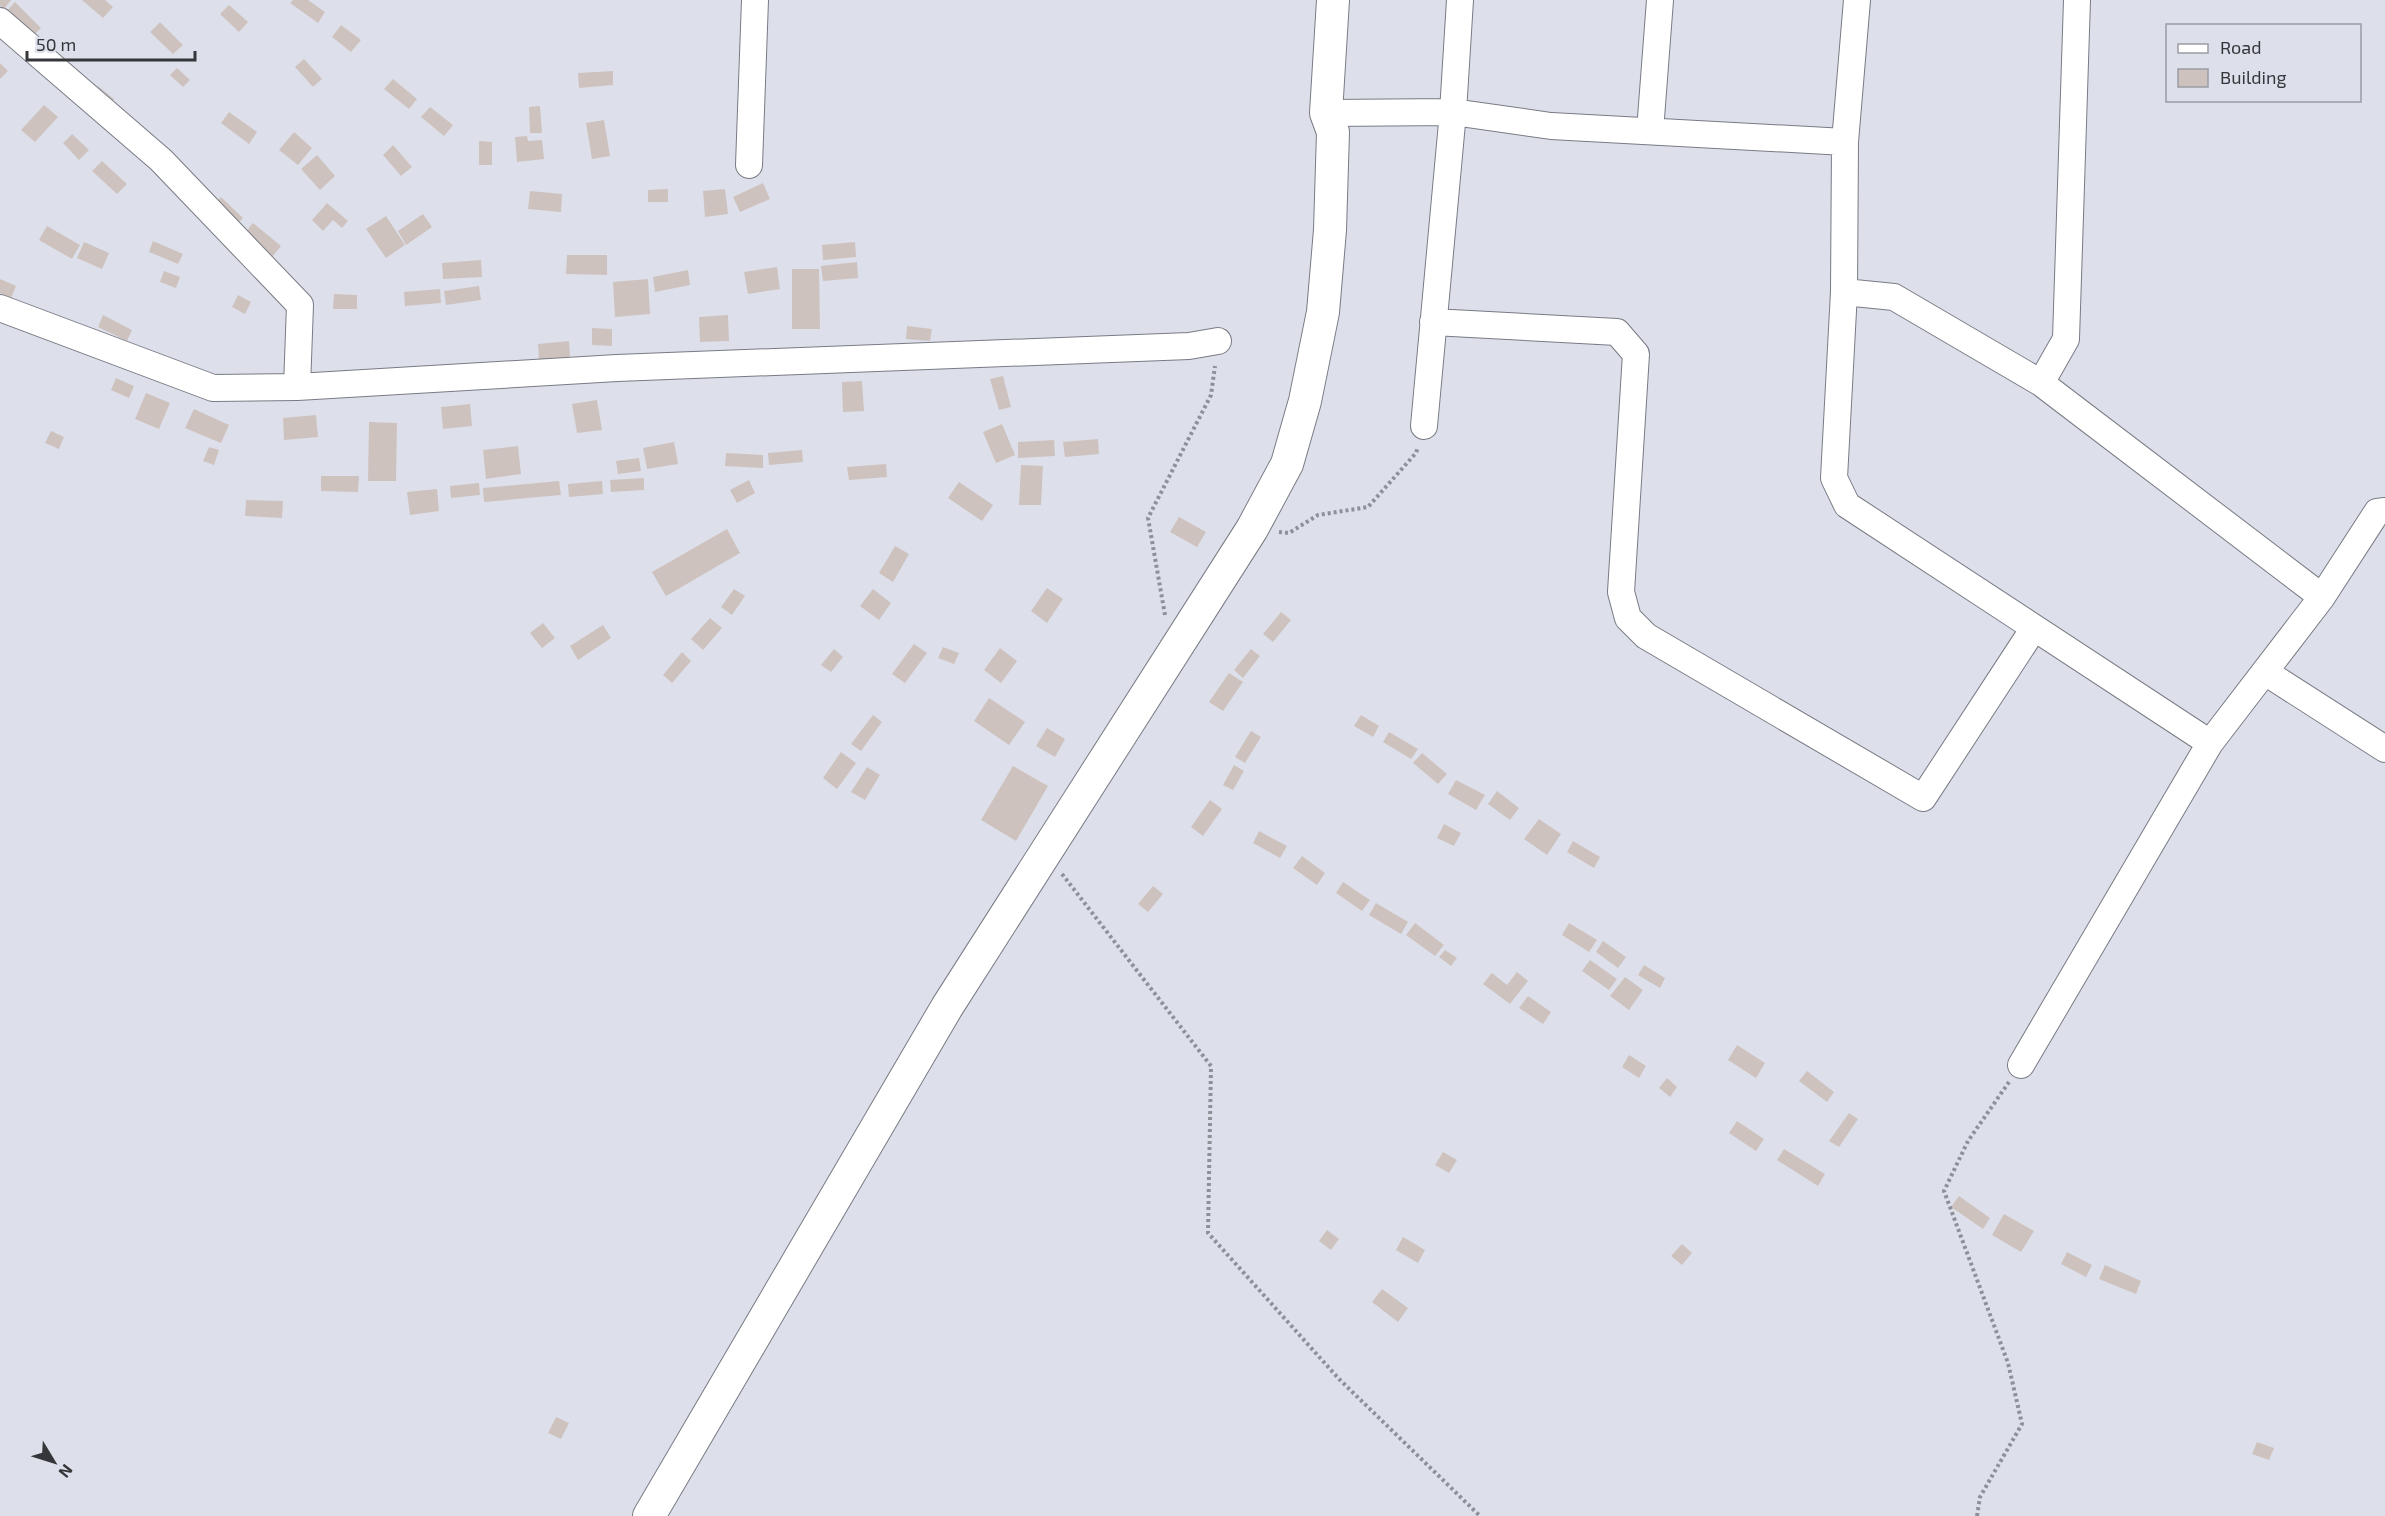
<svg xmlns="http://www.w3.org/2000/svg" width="2385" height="1516" viewBox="0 0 2385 1516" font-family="'Exo 2',sans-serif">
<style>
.building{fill:#cec2bf}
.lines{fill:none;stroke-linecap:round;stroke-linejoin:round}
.minor-casing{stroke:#797b84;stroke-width:28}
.tertiary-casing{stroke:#797b84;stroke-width:34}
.path{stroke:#8e9097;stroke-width:4;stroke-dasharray:3 3;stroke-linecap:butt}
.minor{stroke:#fff;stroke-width:26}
.tertiary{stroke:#fff;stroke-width:32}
</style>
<rect width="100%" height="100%" fill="#dde0ea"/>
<path class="building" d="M0 0H11L4 9 0 6Z
M82 0H105L113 7 103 18Z
M293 0H308L325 12 318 23 290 3Z
M15 2 41 28 31 38 6 12Z
M229 5 248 22 239 32 220 14Z
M160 22 183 45 173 54 150 32Z
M341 25 361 40 351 52 332 37Z
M304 59 322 79 313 87 295 67Z
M0 63 8 71 0 79Z
M177 68 190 80 183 87 170 75Z
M613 71V85L579 88 578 73Z
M393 79 417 99 409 109 384 89Z
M98 86 114 99 106 108 91 95Z
M44 105 58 117 35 142 21 130Z
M540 106 542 133H530L529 107Z
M430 107 453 125 444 136 421 117Z
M229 112 257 132 249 144 221 123Z
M604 120 610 156 592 159 586 123Z
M294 132 312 148 298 165 279 150Z
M72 134 89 150 79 160 63 143Z
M527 136 528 141 542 140 544 159 517 162 515 137Z
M479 141 492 142V165H479Z
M393 145 412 167 401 176 383 155Z
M317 155 335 176 320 190 301 169Z
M102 161 127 184 117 194 92 171Z
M763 183 770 199 740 212 733 197Z
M668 189V202H648V190Z
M725 189 728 214 705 217 703 191Z
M530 191 562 194 561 212 528 209Z
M221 197 243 218 234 227 211 207Z
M327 203 348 221 342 228 333 220 323 231 312 220Z
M423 214 432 227 406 245 398 231Z
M386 216 405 245 386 258 366 229Z
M253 223 281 246 272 257 244 234Z
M47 226 80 245 72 259 39 240Z
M153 241 183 254 178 264 149 252Z
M84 242 109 253 102 269 77 258Z
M855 242 856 257 823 260 822 245Z
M567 255H607V275L566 274Z
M481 260 482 277 443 279 442 263Z
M857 262 858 278 823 281 821 266Z
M777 267 780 289 748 294 744 272Z
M792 269H819L820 329H792Z
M688 270 690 285 655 292 653 277Z
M164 271 180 277 176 288 160 282Z
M0 279 16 286 11 298 0 293Z
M648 279 650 314 615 317 613 282Z
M479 286 481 300 446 305 444 291Z
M440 289 441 303 405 306 404 292Z
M334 294 357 295V309H333Z
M238 295 251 302 245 314 232 307Z
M103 315 132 330 127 341 98 327Z
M728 315 729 341 700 342 699 317Z
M907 326 932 329 930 341 906 339Z
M592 328 612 329V346L592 345Z
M569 341 570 357 539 360 538 344Z
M1003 376 1011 407 999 410 990 379Z
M116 378 134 386 129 398 111 390Z
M862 381 864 411 843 412 842 382Z
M146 393 170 403 159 429 135 419Z
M597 400 602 430 577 433 572 404Z
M470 404 472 426 443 429 441 407Z
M194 409 229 425 221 443 185 428Z
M316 415 318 437 284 440 283 418Z
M369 422 397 423 396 481H368Z
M1002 424 1015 455 996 463 983 432Z
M51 431 64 437 59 449 45 443Z
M1098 439 1099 454 1065 457 1063 442Z
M1054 440 1055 456 1018 458V442Z
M674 442 678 464 647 469 643 448Z
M518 446 521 474 486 479 483 450Z
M209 447 219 450 214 465 203 461Z
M802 450 803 462 769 465 768 453Z
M726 453 763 455V468L725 466Z
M639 458 641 471 618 474 616 461Z
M886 464 887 477 849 480 847 467Z
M1021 465 1043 466 1041 505H1019Z
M321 476H359L358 492 321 491Z
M644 478V490L611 492 610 480Z
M749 480 755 493 737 503 730 490Z
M559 481 561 495 484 502 483 488Z
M602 481 603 494 569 497 568 484Z
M959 482 993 505 982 521 948 498Z
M479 483 480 495 451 498 450 486Z
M437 489 439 511 410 515 407 492Z
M246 500 283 501 282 518 245 516Z
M1179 517 1206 532 1197 547 1170 532Z
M727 529 740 553 666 596 652 572Z
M895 546 909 554 893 582 879 573Z
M1047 588 1063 599 1047 623 1031 611Z
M734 589 745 596 732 615 721 607Z
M873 589 891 603 879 620 860 606Z
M1281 612 1291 620 1273 642 1263 634Z
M710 618 722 628 703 650 691 639Z
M543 623 555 638 542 648 530 633Z
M603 625 611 638 578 660 570 646Z
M914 644 927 653 905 683 892 674Z
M943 647 959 653 954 664 938 658Z
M1000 648 1017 661 1001 683 984 670Z
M834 649 843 657 831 672 821 665Z
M1251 649 1260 656 1243 678 1234 670Z
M682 652 691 661 672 683 663 675Z
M1229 673 1243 682 1223 711 1209 702Z
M989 698 1025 722 1009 745 974 721Z
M873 715 882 722 861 751 851 744Z
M1361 715 1379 726 1373 737 1354 726Z
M1047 728 1065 739 1055 757 1036 746Z
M1251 731 1261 737 1245 763 1235 757Z
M1389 732 1418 749 1411 759 1383 742Z
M841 752 856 763 837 789 823 778Z
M1422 753 1447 774 1438 784 1413 763Z
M1234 765 1244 771 1233 790 1223 785Z
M1013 766 1048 786 1016 841 981 820Z
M867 767 880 775 865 800 851 792Z
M1456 780 1485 795 1476 810 1448 794Z
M1497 791 1519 808 1510 820 1488 804Z
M1210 800 1222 809 1203 836 1191 827Z
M1539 819 1561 834 1547 855 1524 839Z
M1444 824 1461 833 1454 846 1437 838Z
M1259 831 1287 846 1280 858 1253 843Z
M1573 841 1600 857 1594 868 1567 852Z
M1302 856 1325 873 1317 885 1293 868Z
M1343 882 1370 900 1362 911 1336 893Z
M1153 886 1163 894 1148 912 1138 904Z
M1376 903 1408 922 1401 934 1369 915Z
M1415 923 1444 945 1435 956 1406 935Z
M1569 923 1597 940 1589 952 1562 935Z
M1603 941 1626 957 1618 968 1596 952Z
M1445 950 1457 958 1451 966 1439 957Z
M1590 960 1617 979 1609 990 1582 971Z
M1644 965 1665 978 1660 988 1638 975Z
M1517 972 1528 981 1510 1004 1483 984 1492 973 1507 985Z
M1625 977 1643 990 1629 1010 1610 996Z
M1528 996 1551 1012 1543 1024 1519 1008Z
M1737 1045 1765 1063 1756 1078 1728 1060Z
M1629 1055 1646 1066 1639 1078 1622 1067Z
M1807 1071 1834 1092 1827 1102 1799 1081Z
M1667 1078 1677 1087 1670 1097 1659 1088Z
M1849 1113 1858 1119 1839 1147 1829 1141Z
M1737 1121 1764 1139 1756 1151 1729 1133Z
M1784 1149 1825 1174 1818 1186 1777 1160Z
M1443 1152 1457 1160 1449 1173 1435 1165Z
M1959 1196 1990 1218 1983 1229 1951 1207Z
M2004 1214 2034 1231 2021 1252 1992 1235Z
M1327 1230 1339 1239 1331 1250 1319 1241Z
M1403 1237 1425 1250 1418 1263 1396 1250Z
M1682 1244 1692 1253 1682 1265 1671 1256Z
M2067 1252 2092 1265 2086 1277 2061 1264Z
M2105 1265 2141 1281 2136 1294 2099 1279Z
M1382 1289 1408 1308 1398 1322 1372 1302Z
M556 1417 569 1423 561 1439 548 1433Z
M2257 1442 2274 1448 2269 1460 2252 1454Z"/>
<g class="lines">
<g class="minor-casing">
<path id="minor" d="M1857 0 1845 142 1844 292 1834 478 1847 505 2210 743
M0 21 161 160 300 305 297 387
M1326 113 1453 112 1551 126 1845 142
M1650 131 1660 0
M749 165 755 0
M1844 292 1894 297 2041 383 2322 597
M0 308 213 388 297 387 617 368 1189 346 1218 341
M1433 322 1617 332 1636 354 1621 592 1628 618 1646 636 1923 798 2034 628
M2041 383 2066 339 2077 0
M1424 426 1453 112 1460 0
M2265 672 2385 749
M2021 1065 2210 743 2322 597 2377 512 2385 511"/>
</g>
<g class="tertiary-casing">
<path id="tertiary" d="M649 1516 947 1007 1252 529 1287 464 1305 401 1323 312 1330 230 1333 132 1326 113 1333 0"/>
</g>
<path class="path" d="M1279 532 1289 533 1318 515 1368 507 1416 453 1418 447
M1165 615 1148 518 1211 395 1215 366
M1062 874 1211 1066 1208 1233 1339 1379 1480 1516
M1977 1516 1980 1497 2022 1424 2008 1363 1944 1191 1968 1141 2009 1082"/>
<use href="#minor" class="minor"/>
<use href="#tertiary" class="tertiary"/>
</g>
<rect x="2166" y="24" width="195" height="78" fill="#dde0ea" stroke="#9a9ca4" stroke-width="1.5"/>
<rect x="2178" y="44" width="30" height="9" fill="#ffffff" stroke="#9a9ca4" stroke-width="1.5"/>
<text x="2220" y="54" font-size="18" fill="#35363a">Road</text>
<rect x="2178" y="69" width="30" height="18" fill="#cec2bf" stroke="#9a9ca4" stroke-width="1.5"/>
<text x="2220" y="84" font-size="18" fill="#35363a">Building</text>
<g transform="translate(54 1462) rotate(128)" stroke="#dde0ea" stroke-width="4.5" paint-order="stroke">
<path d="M0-4.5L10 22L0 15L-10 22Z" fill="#35363a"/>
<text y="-9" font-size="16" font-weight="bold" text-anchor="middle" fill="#35363a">N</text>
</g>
<path d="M27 51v9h168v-9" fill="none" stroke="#35363a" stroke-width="3"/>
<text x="36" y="51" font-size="18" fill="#35363a" stroke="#dde0ea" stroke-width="4.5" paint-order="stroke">50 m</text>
</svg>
